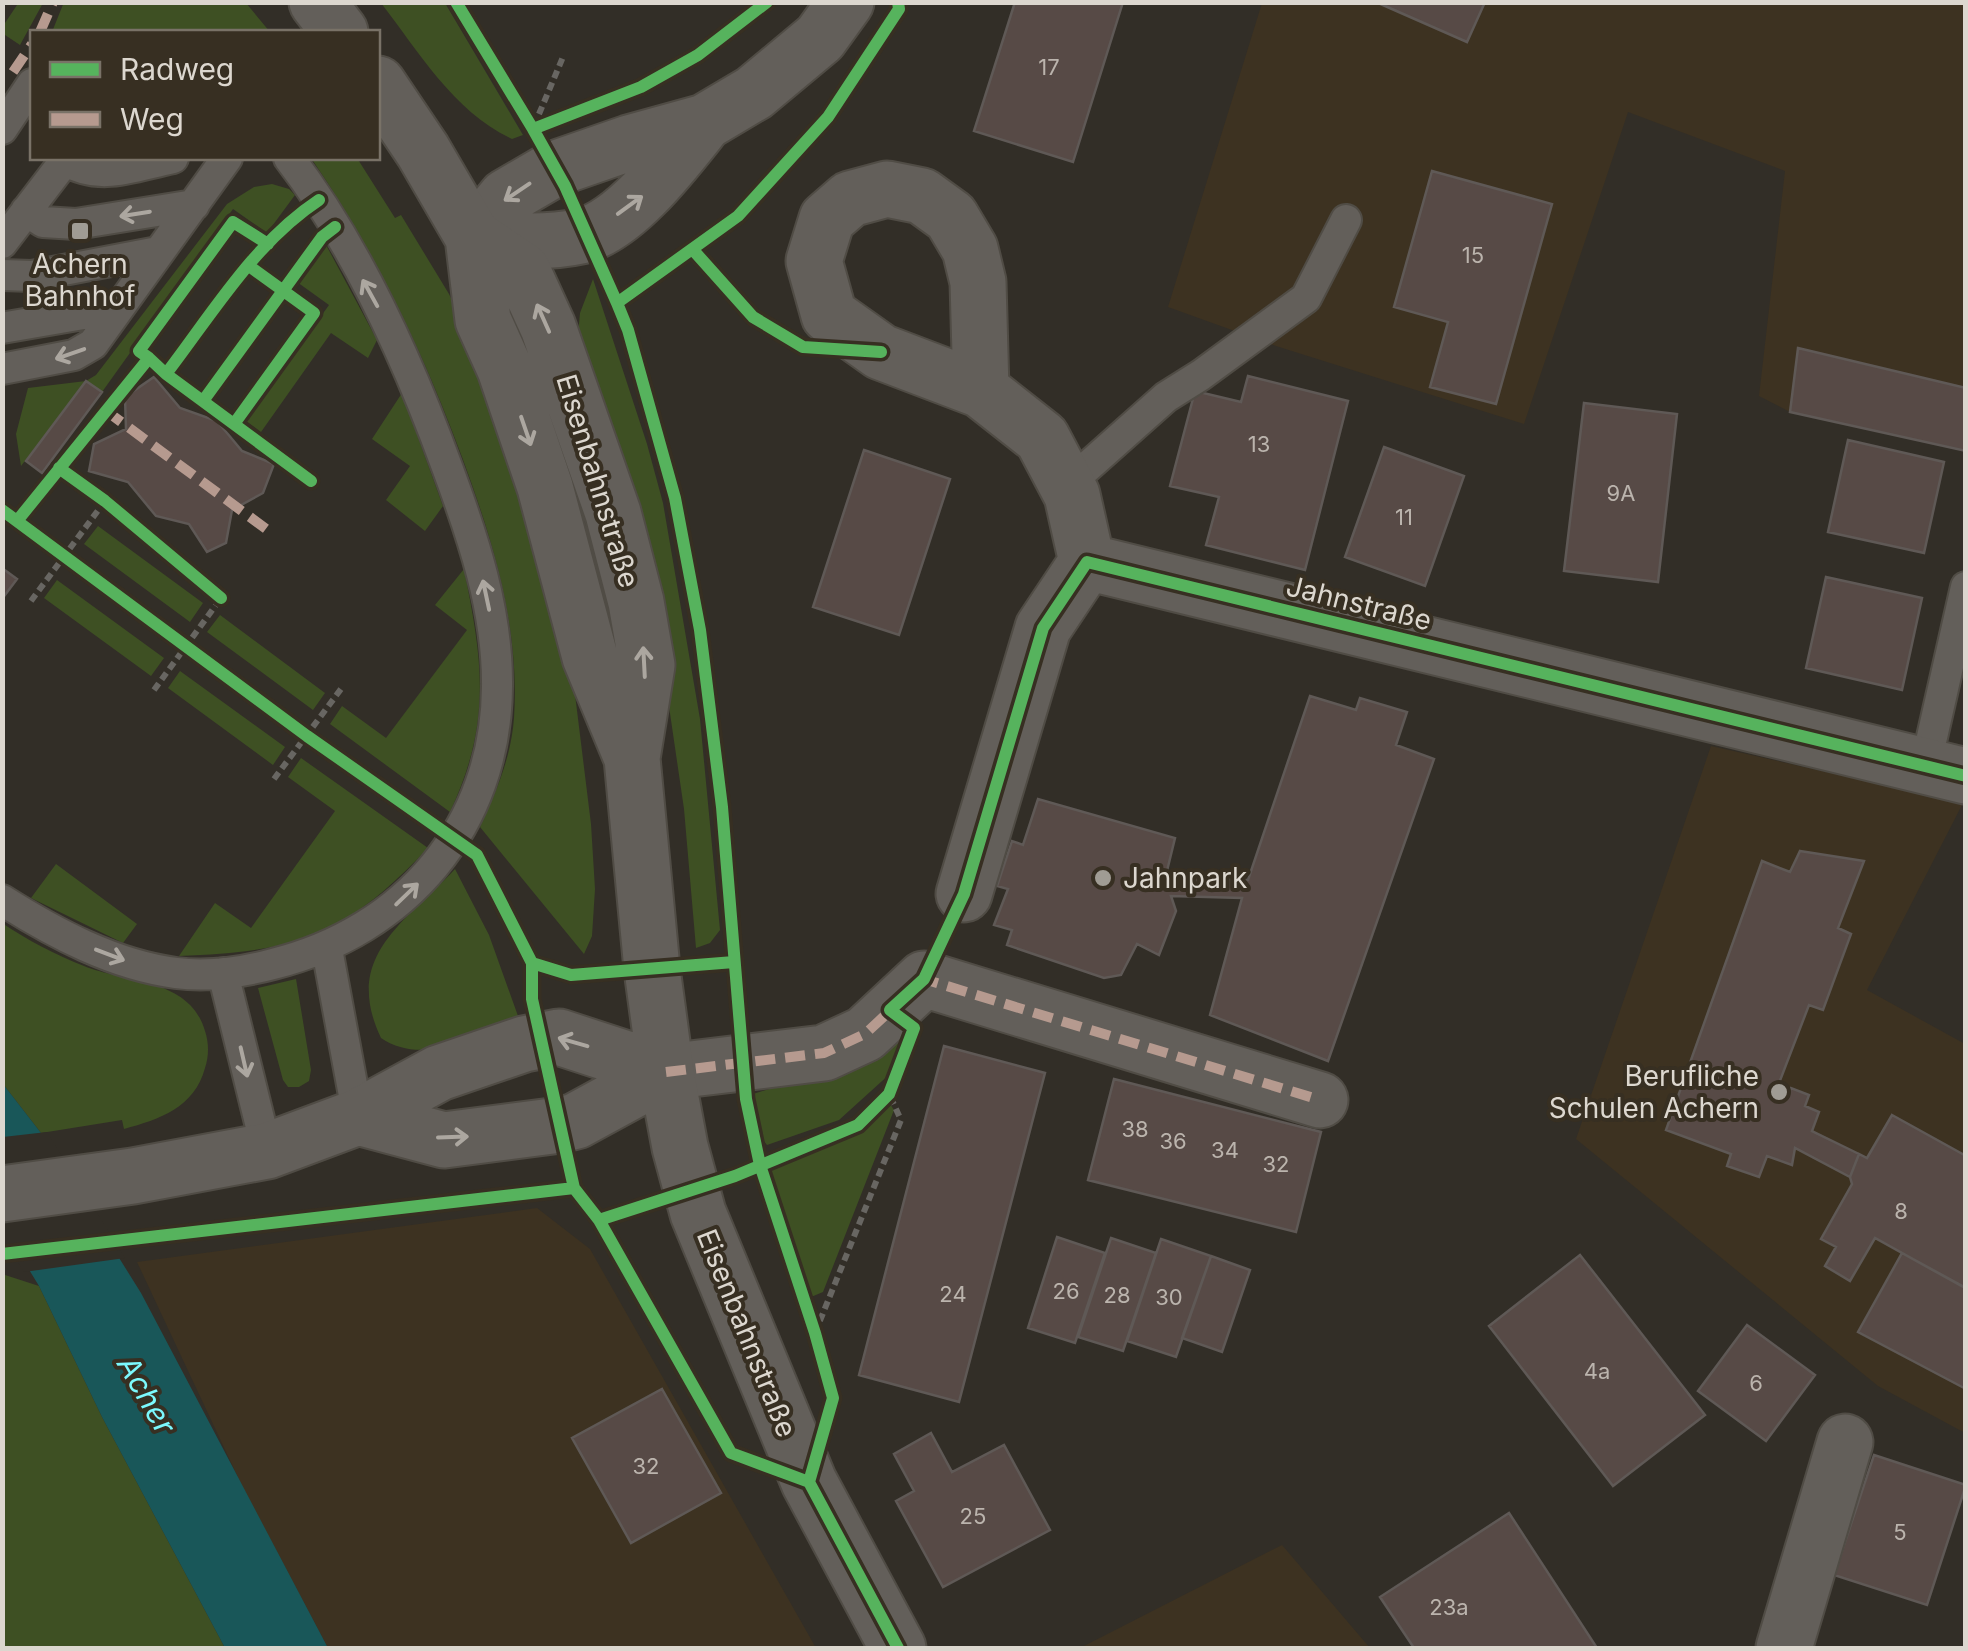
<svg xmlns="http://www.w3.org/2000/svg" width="1968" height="1651" viewBox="0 0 1968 1651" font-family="Inter,sans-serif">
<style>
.built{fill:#3d3221}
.green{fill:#3e5023}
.water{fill:#195759}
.pier{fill:#322e27}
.building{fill:#574a46;stroke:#5f5956;stroke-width:2.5}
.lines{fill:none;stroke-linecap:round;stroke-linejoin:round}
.service-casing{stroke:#504c45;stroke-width:34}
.minor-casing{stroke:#504c45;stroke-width:59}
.tertiary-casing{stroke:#504c45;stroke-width:59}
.path{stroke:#686662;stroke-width:6;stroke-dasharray:8 5;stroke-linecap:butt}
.service{stroke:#635f5a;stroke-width:30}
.minor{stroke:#635f5a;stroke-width:55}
.tertiary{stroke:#635f5a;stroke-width:55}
.quiet{stroke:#b69a8f;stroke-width:10;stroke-dasharray:20 10;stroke-linecap:butt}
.cycleway-casing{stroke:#372f22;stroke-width:19}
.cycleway{stroke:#56b35d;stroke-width:12}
.oneway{stroke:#aca7a0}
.poi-dot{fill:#a09c94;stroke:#372f22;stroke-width:4}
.labels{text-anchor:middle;stroke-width:8;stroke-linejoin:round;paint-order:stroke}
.number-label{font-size:22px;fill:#bbb4ad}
.poi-label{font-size:28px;fill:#dcd7cf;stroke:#372f22}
.street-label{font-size:28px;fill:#dcd7cf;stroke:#372f22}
.water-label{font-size:30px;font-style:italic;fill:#7bf8fd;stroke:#372f22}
</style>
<rect width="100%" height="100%" fill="#322e27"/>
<path class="built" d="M1262 3H1965V451L1790 412 1759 396 1785 171 1628 112 1524 424 1276 346 1168 307Z
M1711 746 1963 803 1867 990 1965 1044V1433L1878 1386 1576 1139Z
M537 1208 590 1249 816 1648H328L243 1488 137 1262Z
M1282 1545 1370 1648H1080Z"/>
<path class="green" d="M19 2 43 3 20 45 2 33 3 26Z
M64 2 246 3 270 32H52Z
M381 3H445L523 135 512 139C454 112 419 52 381 3Z
M311 158H357L395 218 401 215 449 294 482 362 572 670 591 824 595 889 592 936 584 954 480 827C496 792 511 758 514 718 520 628 493 541 462 457 423 352 375 251 311 158Z
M272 184 289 189 295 195 267 233 233 209 102 392 86 381 21 466 16 434 28 388 86 381 96 375 227 204 254 187Z
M325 243 377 340 368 358 331 333 261 432 246 421 329 305 297 282Z
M593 279 647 444 663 503 700 719 720 930 710 943 696 948 684 809 659 638 578 335 580 313Z
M402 393 443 506 425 531 386 500 410 466 372 439Z
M98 526 203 603 190 622 84 544Z
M464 569C483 663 492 722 450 812L330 724 342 706 386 738 467 630 435 605Z
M57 580 164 658 151 676 44 598Z
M220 615 325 693 313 710 207 632Z
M180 671 285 747 273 765 168 688Z
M301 758 428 848C346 935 298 952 179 956L215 903 251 928 335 811 288 777Z
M56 864 137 924 123 943 31 898Z
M455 869 489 935 518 1016C476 1036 424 1067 381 1038 342 956 405 923 455 869Z
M2 923C27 940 56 955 84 966 126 983 190 978 205 1031 209 1043 209 1056 205 1068 194 1108 160 1119 124 1129L122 1120 41 1133 3 1084Z
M296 979 311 1070 309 1081 299 1087H288L283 1080 258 988Z
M890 1036 900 1041 892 1072 839 1120 767 1145 759 1135 753 1094 838 1067Z
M890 1104 894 1110 823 1292 811 1297 769 1167 863 1129Z
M2 1274 39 1286 102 1417 225 1648H3Z"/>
<path class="water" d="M3 1084 41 1133 141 1293 328 1648H225L102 1417 39 1286 3 1227Z"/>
<path class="pier" d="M47 1132 125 1258 24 1272 2 1237 3 1137Z"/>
<path class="building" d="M1015 2H1123L1073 162 974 131Z
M1376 2H1485L1467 42Z
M1432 171 1552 204 1496 404 1430 387 1448 322 1394 307Z
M1798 348 1966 388V451L1790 412Z
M1248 376 1348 401 1305 570 1206 545 1219 497 1170 486 1195 391 1241 402Z
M154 377 180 408 217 421 242 451 274 464 263 493 232 510 226 543 207 552 189 524 156 516 128 482 89 471 94 444 126 429 125 397Z
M86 381 102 392 42 473 26 461Z
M1584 403 1677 414 1658 582 1564 571Z
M1848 440 1944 462 1924 553 1828 532Z
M1384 447 1464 476 1425 586 1345 557Z
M864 450 950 479 899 635 813 607Z
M2 568 17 579 2 599Z
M1826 577 1922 598 1902 690 1806 668Z
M1310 696 1356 710 1360 698 1407 712 1396 745 1434 759 1328 1061 1210 1015 1242 898 1171 896 1176 911 1159 955 1137 944 1121 975 1104 978 1007 945 1012 930 994 925 1008 889 997 886 1012 841 1023 845 1038 799 1175 838 1166 875 1248 880Z
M1800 851 1864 861 1838 928 1851 934 1823 1010 1809 1005 1776 1091 1787 1097 1791 1088 1809 1095 1805 1106 1819 1112 1812 1131 1859 1154 1850 1177 1795 1148 1792 1165 1767 1156 1759 1177 1727 1166 1731 1154 1666 1130 1762 861 1790 872Z
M944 1046 1045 1073 959 1402 859 1375Z
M1114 1079 1321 1132 1296 1232 1088 1180Z
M1892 1115 1966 1156 1965 1288 1875 1238 1850 1281 1825 1266 1836 1247 1821 1239 1852 1184 1850 1177 1859 1154 1867 1158Z
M1057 1237 1105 1253 1075 1343 1028 1328Z
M1111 1238 1156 1253 1123 1351 1078 1337Z
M1161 1239 1211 1256 1176 1357 1127 1341Z
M1902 1253 1966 1288V1389L1858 1332Z
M1580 1255 1705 1415 1613 1486 1489 1326Z
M1211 1256 1250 1270 1222 1352 1182 1338Z
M1747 1325 1815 1375 1766 1441 1698 1391Z
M662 1389 721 1493 631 1543 572 1438Z
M931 1433 952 1472 1004 1445 1050 1530 943 1587 896 1501 914 1491 894 1454Z
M1874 1455 1966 1485 1927 1605 1834 1575Z
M1509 1513 1597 1648H1414L1380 1597Z"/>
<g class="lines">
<g class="service-casing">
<path id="service" d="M2 129 32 84
M65 160C100 182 134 166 173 158
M26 211 43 222 76 224 194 205
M2 243 67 158
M2 275 32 276 158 252
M2 328 118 308
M2 369 74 355 93 344 227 158
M1067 485 1166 397 1201 375 1306 298 1346 220
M1925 768 1966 587
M2 900C54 933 114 965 176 973 208 977 243 972 273 964 406 931 496 826 497 687 498 611 473 537 447 467 408 360 358 248 289 158
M327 949 358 1117
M223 973 267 1151"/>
</g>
<g class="minor-casing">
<path id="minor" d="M473 237 506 197 554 169 629 143 705 122 754 93 820 38 846 2
M473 237C509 241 545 244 581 236 626 226 677 157 705 122
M1087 562 1966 776
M964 894 1043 628 1087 562 1072 495 1042 438 981 390 881 352 829 315 814 261 827 219 850 199 887 189 922 196 951 217 970 249 978 282 981 390
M666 1072 824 1053 865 1034 924 979 1320 1100
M1784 1648 1845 1442"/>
</g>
<g class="tertiary-casing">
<path id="tertiary" d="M317 2 340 32
M378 84 423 151 473 237 483 320 505 369 545 487 590 657 632 758
M473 237 522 270 548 327 613 513 636 602 647 665 632 758 652 969 666 1072 680 1147 698 1213 809 1482 898 1648
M358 1117 444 1140 560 1125 576 1121 666 1072
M2 1194 133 1176 267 1151 358 1117 439 1073 524 1044 559 1037 666 1072"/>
</g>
<path class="path" d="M539 114 563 57
M31 601 105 501
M154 690 221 598
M274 779 341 689
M815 1333 901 1120 889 1094"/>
<use href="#service" class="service"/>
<use href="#minor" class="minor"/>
<use href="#tertiary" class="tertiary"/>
<path class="quiet" d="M40 32 53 2
M13 72 32 44
M105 410 273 534
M920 983 924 979 1320 1100
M666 1072 824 1053 865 1034 894 1007"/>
<g class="cycleway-casing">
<path id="cycleway" d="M456 2 533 129 641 87 698 55 767 2
M533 129 565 186 617 303
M694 251 753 317 803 347 881 352
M149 358 139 351 233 222 268 244
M166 374 311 481
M203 401 322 237 335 227
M234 424 314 313 249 266
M59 468 105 501 221 598
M2 510 307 736 477 855 532 963V999L574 1188 599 1220 731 1453 809 1482
M17 521 149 358 166 374C212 314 255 242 319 200
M532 963 571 975 734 962
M599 1220 735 1176 858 1125 889 1094 914 1028 890 1010 924 979 964 894 1043 628 1087 562 1966 776
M2 1254 574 1188
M809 1482 833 1398 815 1333 760 1165 746 1099 722 807 700 630 675 498 628 330 617 303 738 216 828 117 899 9 898 2
M809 1482 898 1648"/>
</g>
<use href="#cycleway" class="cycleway"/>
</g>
<defs><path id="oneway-shaft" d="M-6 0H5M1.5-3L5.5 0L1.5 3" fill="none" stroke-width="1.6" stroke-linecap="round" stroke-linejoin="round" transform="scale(2.5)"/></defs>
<g class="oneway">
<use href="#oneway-shaft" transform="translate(517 192) rotate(146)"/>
<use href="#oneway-shaft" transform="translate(630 205) rotate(-36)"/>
<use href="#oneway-shaft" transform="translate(135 214) rotate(171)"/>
<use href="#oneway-shaft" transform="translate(370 293) rotate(-119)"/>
<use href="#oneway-shaft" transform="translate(543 318) rotate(-114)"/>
<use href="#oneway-shaft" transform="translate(70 354) rotate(161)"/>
<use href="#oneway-shaft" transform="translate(526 431) rotate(71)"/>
<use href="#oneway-shaft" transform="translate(486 595) rotate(-102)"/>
<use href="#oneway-shaft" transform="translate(644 662) rotate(-93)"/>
<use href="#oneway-shaft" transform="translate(407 894) rotate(-44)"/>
<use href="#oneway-shaft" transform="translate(110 955) rotate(21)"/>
<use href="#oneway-shaft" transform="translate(573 1042) rotate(-164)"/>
<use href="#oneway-shaft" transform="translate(244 1062) rotate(77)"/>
<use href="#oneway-shaft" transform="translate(453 1137) rotate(-2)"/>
</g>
<g class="poi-dot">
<rect x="70" y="221" width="20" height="20" rx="5"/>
<circle cx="1103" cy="878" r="10"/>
<circle cx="1779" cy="1092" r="10"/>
</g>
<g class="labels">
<g class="number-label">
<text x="1049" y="75">17</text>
<text x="1473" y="263">15</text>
<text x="1259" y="452">13</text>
<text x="1621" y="501">9A</text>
<text x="1404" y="525">11</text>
<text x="1135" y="1137">38</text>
<text x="1173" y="1149">36</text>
<text x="1225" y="1158">34</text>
<text x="1276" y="1172">32</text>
<text x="1901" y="1219">8</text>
<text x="1066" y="1299">26</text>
<text x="953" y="1302">24</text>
<text x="1117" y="1303">28</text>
<text x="1169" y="1305">30</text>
<text x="1597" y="1379">4a</text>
<text x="1756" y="1391">6</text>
<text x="646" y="1474">32</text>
<text x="973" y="1524">25</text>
<text x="1900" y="1540">5</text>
<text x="1449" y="1615">23a</text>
</g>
<g class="poi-label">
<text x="80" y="274">Achern<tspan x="80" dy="32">Bahnhof</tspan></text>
<text x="1123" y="888" text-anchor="start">Jahnpark</text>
<text x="1759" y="1086" text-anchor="end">Berufliche<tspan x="1759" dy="32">Schulen Achern</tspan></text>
</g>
<g class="street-label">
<text transform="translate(598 481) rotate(73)" y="10">Eisenbahnstraße</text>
<text transform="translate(1359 603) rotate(14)" y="10">Jahnstraße</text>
<text transform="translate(747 1333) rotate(68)" y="10">Eisenbahnstraße</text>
</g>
<g class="water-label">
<text transform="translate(146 1395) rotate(60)" y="10">Acher</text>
</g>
</g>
<rect width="1968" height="1651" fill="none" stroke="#dcd7cf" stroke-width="10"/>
<rect x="30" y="30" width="350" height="130" fill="#372f22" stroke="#797267" stroke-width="2.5"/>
<rect x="50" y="62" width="50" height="15" fill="#56b35d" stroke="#797267" stroke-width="2.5"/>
<text x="120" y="80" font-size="30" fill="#dcd7cf">Radweg</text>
<rect x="50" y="112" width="50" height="15" fill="#b69a8f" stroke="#797267" stroke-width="2.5"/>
<text x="120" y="130" font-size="30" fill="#dcd7cf">Weg</text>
</svg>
